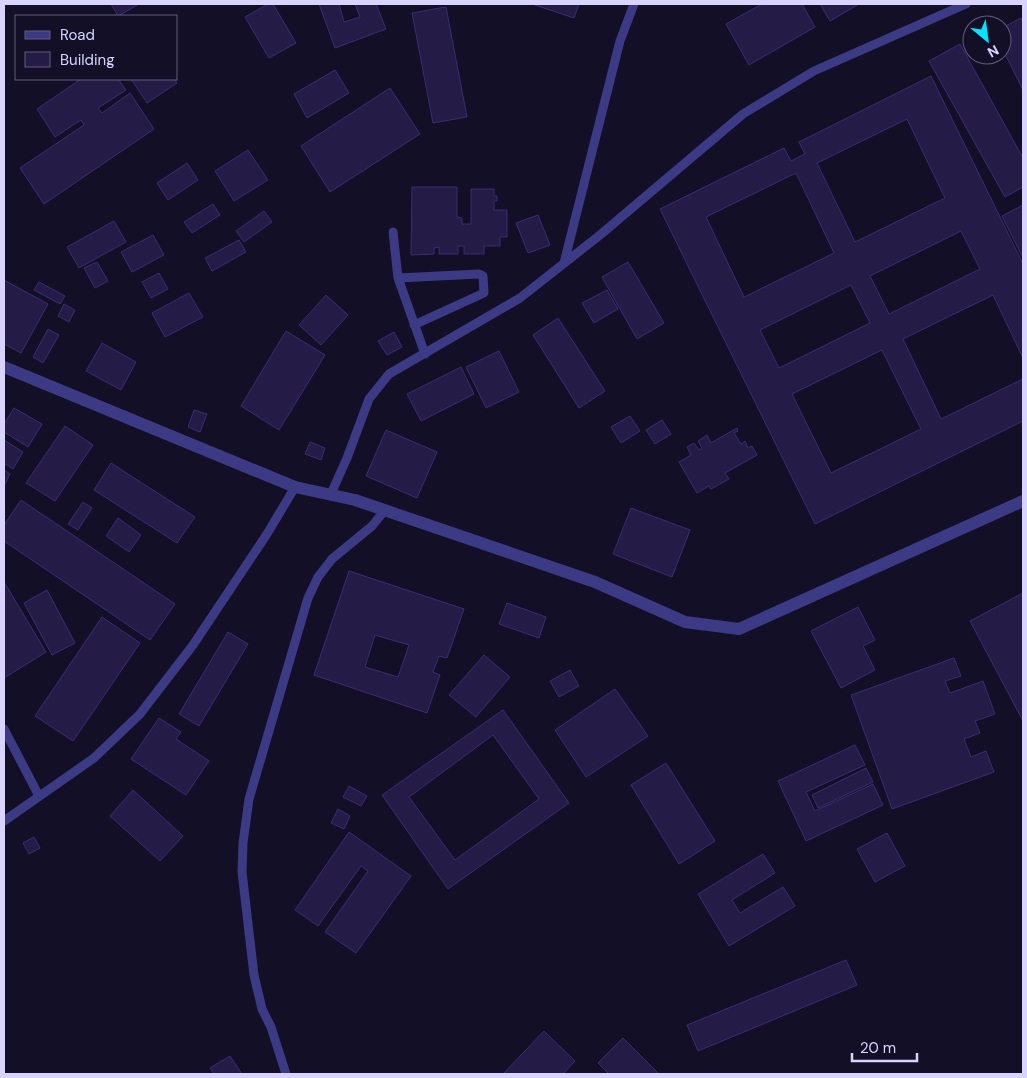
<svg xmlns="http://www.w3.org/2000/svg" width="1027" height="1078" viewBox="0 0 1027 1078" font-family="'DM Sans',sans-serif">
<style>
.building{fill:#241b47;stroke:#3b2d73;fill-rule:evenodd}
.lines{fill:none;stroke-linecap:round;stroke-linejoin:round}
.service{stroke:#3d3a85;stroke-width:9}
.tertiary{stroke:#3d3a85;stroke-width:12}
</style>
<rect width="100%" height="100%" fill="#130f26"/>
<path class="building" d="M111 4H139L118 16Z
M268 4H273L296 43 269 58 245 17Z
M319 4H339L344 22 360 17 355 4H376L386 29 335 48Z
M532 4H579L574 18Z
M762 4H802L815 27 749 65 726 24Z
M820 4H859L830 21Z
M446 7 467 117 433 123 412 13Z
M1021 18 1023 24V90L1002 48V28Z
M960 44 1023 158V187L1005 197 929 61Z
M335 70 349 93 307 118 294 94Z
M931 76 1023 264V358L993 295 903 339 941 419 1023 379V421L815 524 660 209 784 148 791 161 805 154 799 142ZM907 119 945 198 855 242 817 163ZM796 173 834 253 744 297 706 217ZM961 231 980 269 889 314 870 276ZM851 285 870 323 779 368 760 330ZM882 350 921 429 831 473 792 394Z
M81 79H118L126 90 98 108 102 113 130 93 154 129 44 204 20 168 84 125 81 120 55 137 37 109Z
M131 79H174L177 83 147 103Z
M390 88 420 134 330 192 301 146Z
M248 150 268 180 234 201 215 171Z
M187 163 198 180 168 200 157 183Z
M412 187H457V217L462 218V224H471V189H494V196H497V201H494V210H507V237H500V246H484V254H464V246H458V254H439V247L434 248V254L411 255Z
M213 204 220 215 192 233 184 222Z
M1023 205V258L1002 216Z
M264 211 272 222 244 242 236 231Z
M538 215 550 245 528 253 516 223Z
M114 221 126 242 79 268 67 247Z
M153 235 164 255 132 272 121 252Z
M239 240 246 252 212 271 205 258Z
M97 262 108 281 95 288 84 268Z
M628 262 664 323 637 339 602 277Z
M159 273 168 289 151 298 142 282Z
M4 280 48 304 21 353 4 344Z
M39 282 65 296 60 304 34 290Z
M607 290 618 309 594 323 582 303Z
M189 293 203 317 165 337 152 313Z
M326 295 348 315 321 345 299 325Z
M64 304 75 310 69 322 58 316Z
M558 318 605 391 579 408 533 335Z
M48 329 59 335 43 363 33 357Z
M286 331 325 355 279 430 241 406Z
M394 332 402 347 387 355 378 341Z
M102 343 136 362 121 390 86 371Z
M499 351 519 392 486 408 466 367Z
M461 367 474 394 421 421 407 394Z
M14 408 42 424 28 447 4 432V424Z
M194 410 207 414 200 432 188 427Z
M630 416 640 431 621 443 611 427Z
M662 420 671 434 655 444 646 430Z
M65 426 93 445 55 501 26 483Z
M737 428 738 431 734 433 741 444 745 441 748 448 752 446 757 455 725 473 729 479 711 489 709 486 697 493 679 462 691 455 687 447 694 443 699 450 702 448 698 441 707 435 711 443Z
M386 430 437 452 417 498 366 476Z
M4 440 23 452 13 469 4 463Z
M310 442 325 448 321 460 305 454Z
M111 463 195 517 177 543 94 490Z
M4 470 10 474 4 486Z
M21 500 175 604 150 640 4 541V525Z
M83 502 92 508 78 530 68 524Z
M631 508 690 530 672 577 613 554Z
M118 518 141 535 129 552 106 536Z
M349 571 464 609 447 658 439 656 433 672 440 675 427 713 314 675ZM375 635 409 645 398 677 365 667Z
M4 582 46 652 4 678Z
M47 590 75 643 52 655 24 603Z
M1023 593V721L970 621Z
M507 603 546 617 539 638 499 624Z
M858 607 875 640 863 646 875 670 841 688 811 631Z
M102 617 140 643 73 741 35 716Z
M228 632 248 644 199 726 179 714Z
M484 655 510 677 476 717 449 695Z
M954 658 961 676 945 681 950 693 983 681 995 714 975 721 980 733 964 739 971 757 986 751 994 772 892 809 851 695Z
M570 670 579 686 559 697 550 681Z
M615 689 648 736 586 777 555 730Z
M503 710 569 803 448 889 382 795ZM493 735 539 799 455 860 409 797Z
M159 718 181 732 176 739 209 761 186 795 131 759Z
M855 745 865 765 806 792 815 811 873 784 883 805 806 841 778 781Z
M666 763 715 841 679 864 631 785Z
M866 768 873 782 818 808 812 795Z
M349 786 367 796 361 806 343 797Z
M133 790 183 836 160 861 110 816Z
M338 809 350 816 344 829 331 823Z
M349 832 411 876 356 953 325 932 368 871 361 866 318 926 295 910Z
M887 833 905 866 875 882 857 849Z
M34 837 40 848 29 854 23 843Z
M763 854 775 873 732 900 740 913 783 887 795 906 729 946 698 894Z
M846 960 857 985 698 1051 687 1025Z
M544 1031 575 1061 563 1074H503Z
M623 1038 659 1074H609L598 1063Z
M230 1056 242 1074H214L210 1068Z"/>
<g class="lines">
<path class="service" d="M393 232 398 278 425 354
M564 263 620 41 634 4
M398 278 479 274 483 276 484 293 414 325
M330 496 347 458 369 399 389 374 520 298 600 235 743 114 814 71 966 4
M4 729 39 796
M4 821 94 758 140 714 193 645 267 534 295 487
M286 1074 271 1027 262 1009 254 975 242 872 243 843 249 799 308 598 318 577 332 559 372 526 385 510"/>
<path class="tertiary" d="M4 367 295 487 355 500 595 582 685 622 739 629 1023 501"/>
</g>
<rect width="1027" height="1078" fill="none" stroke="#d9d4ff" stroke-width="10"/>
<rect x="15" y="15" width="162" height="65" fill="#130f26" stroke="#625e7d"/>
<rect x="25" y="31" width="25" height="8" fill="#3d3a85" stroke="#625e7d"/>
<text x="60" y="40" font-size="15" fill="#d9d4ff">Road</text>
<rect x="25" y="52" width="25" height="15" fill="#241b47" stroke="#625e7d"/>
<text x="60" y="65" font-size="15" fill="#d9d4ff">Building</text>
<g transform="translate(987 40) rotate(151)"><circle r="24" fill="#130f26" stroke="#625e7d"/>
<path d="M0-4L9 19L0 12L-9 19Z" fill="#00e5ff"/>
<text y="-8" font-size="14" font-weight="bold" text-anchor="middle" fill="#d9d4ff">N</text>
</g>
<path d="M852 1053v8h65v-8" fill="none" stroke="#d9d4ff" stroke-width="2.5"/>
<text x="860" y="1053" font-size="15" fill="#d9d4ff" stroke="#130f26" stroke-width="4" paint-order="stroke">20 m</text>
</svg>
